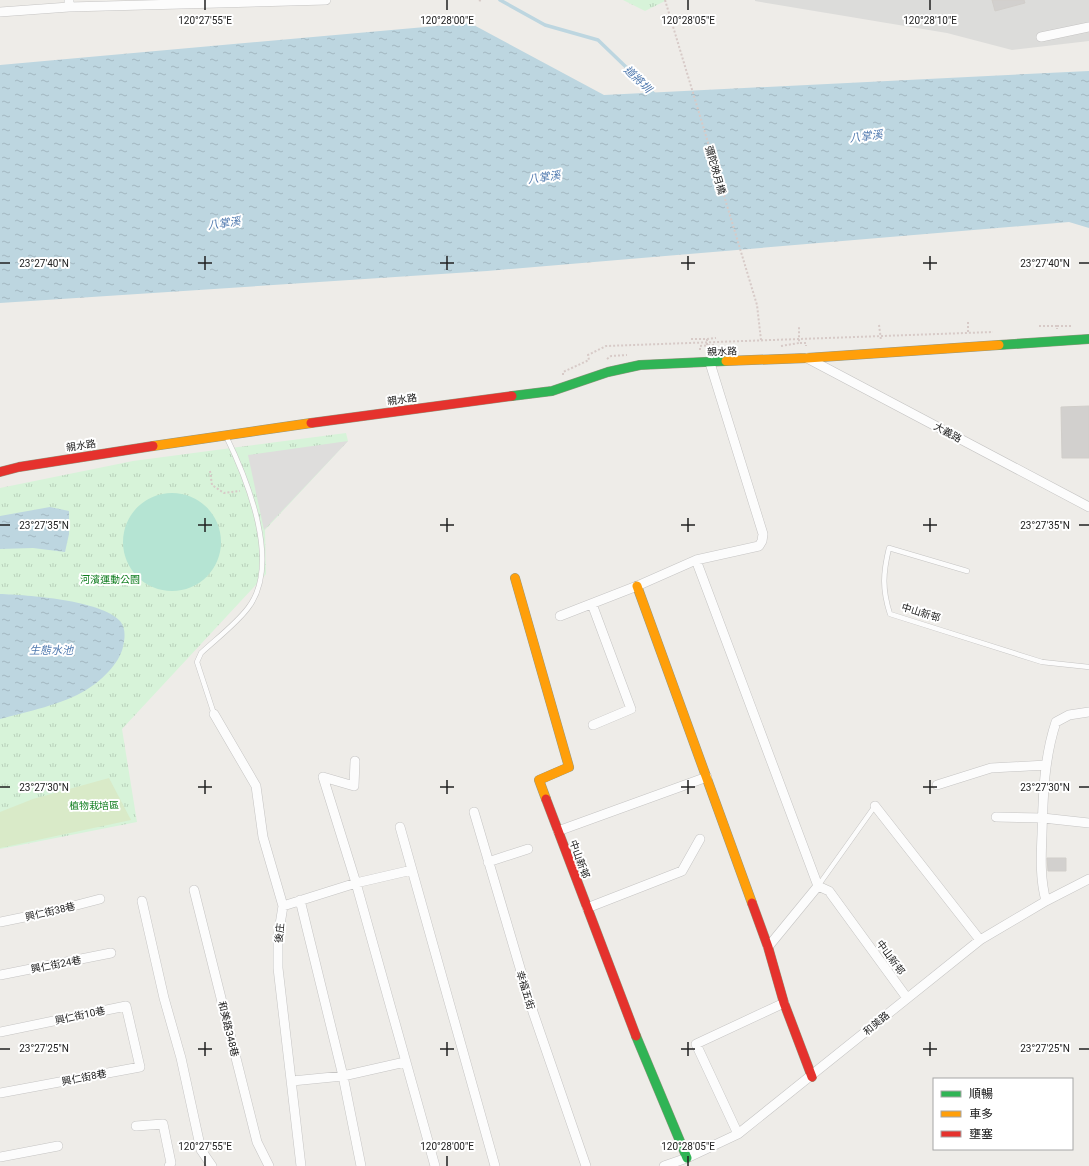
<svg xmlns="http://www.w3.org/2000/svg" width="1089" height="1166" viewBox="0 0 1089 1166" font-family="Roboto,'Noto Sans TC',sans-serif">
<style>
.religious{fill:#dcdcda}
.park{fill:url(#park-tufts)}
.garden{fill:#d9eac8}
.pitch{fill:#b5e4d3}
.parking{fill:#dedddc}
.water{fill:url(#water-ripples)}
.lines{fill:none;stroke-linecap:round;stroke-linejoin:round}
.stream{stroke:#bdd6e0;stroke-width:3.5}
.building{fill:#d2d0ce;stroke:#d1ceca}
.lane-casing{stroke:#c5c4c3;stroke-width:5.5}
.street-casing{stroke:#c5c4c3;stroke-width:10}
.fast-casing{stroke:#949780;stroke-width:10}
.slow-casing{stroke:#949780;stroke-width:10}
.jam-casing{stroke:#949780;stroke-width:10}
.path{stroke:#d7cac7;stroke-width:2;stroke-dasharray:2 2;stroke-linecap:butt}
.lane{stroke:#fcfcfc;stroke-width:4.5}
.street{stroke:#fcfcfc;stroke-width:9}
.fast{stroke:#30b455;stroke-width:9}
.slow{stroke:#ff9f0a;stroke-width:9}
.jam{stroke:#e5322d;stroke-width:9}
.ticks{fill:none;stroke:#202020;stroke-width:1.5}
.labels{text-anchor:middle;stroke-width:4;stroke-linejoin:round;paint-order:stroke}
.street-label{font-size:10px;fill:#202020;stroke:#fff}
.park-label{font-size:10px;fill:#0f7d1f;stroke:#fff}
.water-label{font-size:11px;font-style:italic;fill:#4e78ae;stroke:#fff}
.ticks-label{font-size:10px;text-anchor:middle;fill:#202020;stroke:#fff;stroke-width:4;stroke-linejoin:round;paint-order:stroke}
</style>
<defs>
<pattern id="park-tufts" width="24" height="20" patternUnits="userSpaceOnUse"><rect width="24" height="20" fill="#d7f3d9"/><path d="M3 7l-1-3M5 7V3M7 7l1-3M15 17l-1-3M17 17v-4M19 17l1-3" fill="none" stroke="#b8d0ba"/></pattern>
<pattern id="water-ripples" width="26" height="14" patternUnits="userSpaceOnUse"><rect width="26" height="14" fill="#bdd6e0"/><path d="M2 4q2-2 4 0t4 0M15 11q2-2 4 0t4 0" fill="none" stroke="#a2b7c0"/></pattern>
</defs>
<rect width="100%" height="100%" fill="#eeece8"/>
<path class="religious" d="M755 0H1089V41L1012 50 947 33 755 1Z"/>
<path class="park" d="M623 0H667L645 11Z
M346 433 348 441 265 530 266 574 122 729 137 822 0 849V488L133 461Z"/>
<path class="garden" d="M109 778 131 820 0 848V812L33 799Z"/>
<path class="pitch" d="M123 542a49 49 0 1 1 98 0a49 49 0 1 1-98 0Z"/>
<path class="parking" d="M348 441 264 530 248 455Z"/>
<path class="water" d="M470 23 604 95 1089 71V228L1069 222 487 271 0 303V65Z
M50 507 69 511V534L65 552 33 548 0 549V516Z
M0 594C27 595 101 600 120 621 126 628 125 638 123 647 119 664 101 681 86 690 64 704 26 712 0 719Z"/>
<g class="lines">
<path class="stream" d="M500 0 545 25 598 40 654 94"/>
</g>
<path class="building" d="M992 0H1024L1025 3 995 11Z
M1089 406V458H1062L1061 407Z
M1047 858H1066V871H1048Z"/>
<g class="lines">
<g class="lane-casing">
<path id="lane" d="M967 571 889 548C883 573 882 589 890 614L1042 662 1089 667
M214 714 197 662 201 653C216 639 236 624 248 608 282 564 247 479 226 436
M818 886 875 806"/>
</g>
<g class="street-casing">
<path id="street" d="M69 0V7L326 0
M0 12 69 7
M1041 37 1089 27
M807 358 1089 507
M696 560 818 886 829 891 907 998
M592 604 631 709 593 725
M560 616 637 586 696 560 759 546 762 541 763 534 710 363
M214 714 256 786 263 837 283 906 278 937V968L301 1166
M355 761 354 786 323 777 356 883 435 1166
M937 785 991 768 1046 765
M875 806 980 940
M474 812 533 1012 586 1166
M996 817 1043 818 1089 823
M400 827 495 1166
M558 831 707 777
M488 862 528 849
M194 890 257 1142 269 1166
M300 900 343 1076 361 1166
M142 901 164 998 181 1058 201 1150 212 1166
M1046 901C1040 879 1041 857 1042 834 1043 796 1044 758 1056 722L1069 715 1089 712
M283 906 356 883 412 870
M587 908 682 871 700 839
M0 922 54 911 100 899
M768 947 818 886
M0 975 111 953
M0 1032 126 1006 140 1067 0 1093
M292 1081 343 1076 405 1062
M136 1126 163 1124 171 1163 169 1166
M738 1134 696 1044 784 1003
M0 1157 58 1146
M664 1166 687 1158 738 1134 980 940 1046 901 1089 879"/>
</g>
<g class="fast-casing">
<path id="fast" d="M999 345 1089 339
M512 396 552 391 608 372 640 365 726 361
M636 1036 687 1158"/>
</g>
<g class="slow-casing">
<path id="slow" d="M726 361 807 358 999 345
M153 446 311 423
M515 578 569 767 539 780 546 799
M637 586 752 903"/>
</g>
<g class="jam-casing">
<path id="jam" d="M311 423 512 396
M0 472 19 467 153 446
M546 799 636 1036
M752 903 768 947 784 1003 812 1077"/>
</g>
<path class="path" d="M479 0 481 1 482 0
M665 0 757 305 761 340
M968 322V333
M879 325 881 340
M1039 326H1057V329
M1057 326H1071
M691 339H707V346
M707 339 716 338
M800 343H806V346
M781 346 799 343V327
M700 350V346L715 345 716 349
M607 359 611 356 627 355
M563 375V372L589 360 588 355 606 346 993 332
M210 471 212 485 224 493 240 491"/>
<use href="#lane" class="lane"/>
<use href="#street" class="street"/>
<use href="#fast" class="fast"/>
<use href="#slow" class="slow"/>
<use href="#jam" class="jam"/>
</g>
<path class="ticks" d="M205 0V10M447 0V10M688 0V10M930 0V10M205 256V270M447 256V270M688 256V270M930 256V270M0 263H10M198 263H212M440 263H454M681 263H695M923 263H937M1079 263H1089M205 518V532M447 518V532M688 518V532M930 518V532M0 525H10M198 525H212M440 525H454M681 525H695M923 525H937M1079 525H1089M205 780V794M447 780V794M688 780V794M930 780V794M0 787H10M198 787H212M440 787H454M681 787H695M923 787H937M1079 787H1089M205 1042V1056M447 1042V1056M688 1042V1056M930 1042V1056M0 1049H10M198 1049H212M440 1049H454M681 1049H695M923 1049H937M1079 1049H1089M205 1156V1166M447 1156V1166M688 1156V1166"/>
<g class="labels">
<g class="street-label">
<text transform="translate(716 170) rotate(74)" y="4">彌陀映月橋</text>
<text transform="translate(722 351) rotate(-2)" y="4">親水路</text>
<text transform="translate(402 399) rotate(-8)" y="4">親水路</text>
<text transform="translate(948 432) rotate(28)" y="4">大義路</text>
<text transform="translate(81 445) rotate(-9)" y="4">親水路</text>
<text transform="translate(921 612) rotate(17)" y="4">中山新邨</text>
<text transform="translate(580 859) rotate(70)" y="4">中山新邨</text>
<text transform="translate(50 911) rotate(-13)" y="4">興仁街38巷</text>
<text transform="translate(279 933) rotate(-85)" y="4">後庄</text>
<text transform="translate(891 957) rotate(54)" y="4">中山新邨</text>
<text transform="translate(56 964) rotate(-11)" y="4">興仁街24巷</text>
<text transform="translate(526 990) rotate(73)" y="4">幸福五街</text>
<text transform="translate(80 1015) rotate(-12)" y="4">興仁街10巷</text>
<text transform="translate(876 1023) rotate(-40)" y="4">和美路</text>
<text transform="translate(229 1029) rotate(76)" y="4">和美路348巷</text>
<text transform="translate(84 1077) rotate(-11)" y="4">興仁街8巷</text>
</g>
<g class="park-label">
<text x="110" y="583">河濱運動公園</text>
<text x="94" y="809">植物栽培區</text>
</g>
<g class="water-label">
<text transform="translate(638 79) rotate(44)" y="4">道將圳</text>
<text transform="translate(866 136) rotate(-7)" y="4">八掌溪</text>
<text transform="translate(544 177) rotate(-8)" y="4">八掌溪</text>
<text transform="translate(224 223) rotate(-8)" y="4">八掌溪</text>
<text x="51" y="654">生態水池</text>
</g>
</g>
<g class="ticks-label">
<text x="205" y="24">120°27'55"E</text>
<text x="447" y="24">120°28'00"E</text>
<text x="688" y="24">120°28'05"E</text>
<text x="930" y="24">120°28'10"E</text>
<text x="44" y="267">23°27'40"N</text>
<text x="1045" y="267">23°27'40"N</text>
<text x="44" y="529">23°27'35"N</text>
<text x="1045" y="529">23°27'35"N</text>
<text x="44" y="791">23°27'30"N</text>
<text x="1045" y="791">23°27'30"N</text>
<text x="44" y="1052">23°27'25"N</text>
<text x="1045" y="1052">23°27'25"N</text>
<text x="205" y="1150">120°27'55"E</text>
<text x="447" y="1150">120°28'00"E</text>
<text x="688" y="1150">120°28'05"E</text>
</g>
<rect x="933" y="1078" width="140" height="72" fill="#ffffff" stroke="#a6a6a6"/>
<rect x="941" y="1091" width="20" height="6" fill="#30b455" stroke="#a6a6a6"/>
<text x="969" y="1098" font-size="12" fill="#202020">順暢</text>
<rect x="941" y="1111" width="20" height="6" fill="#ff9f0a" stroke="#a6a6a6"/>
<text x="969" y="1118" font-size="12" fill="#202020">車多</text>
<rect x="941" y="1131" width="20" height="6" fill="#e5322d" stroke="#a6a6a6"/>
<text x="969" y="1138" font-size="12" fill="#202020">壅塞</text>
</svg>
